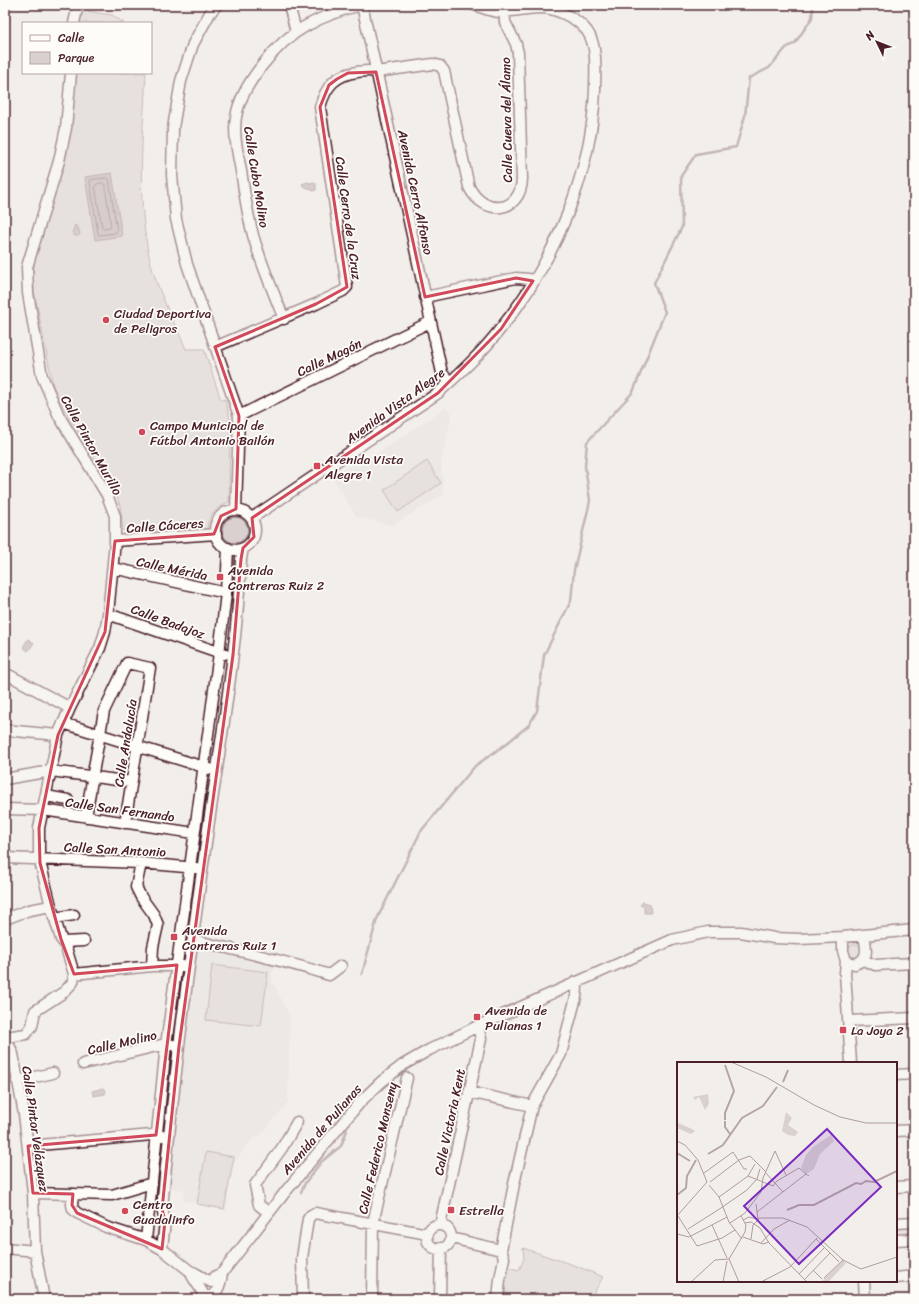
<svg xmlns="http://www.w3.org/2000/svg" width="919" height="1304" viewBox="0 0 919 1304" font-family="Sriracha,sans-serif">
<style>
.built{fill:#e5dfdd}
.green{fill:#d9d0cf;stroke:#92787d}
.water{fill:#b7a5a6;stroke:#8b6f75}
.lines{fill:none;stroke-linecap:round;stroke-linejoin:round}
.shore{stroke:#76555c;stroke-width:1}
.stream{stroke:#8b6f75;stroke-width:2.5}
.minor-casing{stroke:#4a1f2b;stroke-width:13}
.minor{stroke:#fdfcf7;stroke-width:10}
.marked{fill:none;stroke:#d1495b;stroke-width:3;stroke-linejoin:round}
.poi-dot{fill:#d1495b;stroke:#fdfcf7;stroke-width:1.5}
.labels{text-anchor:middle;stroke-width:3.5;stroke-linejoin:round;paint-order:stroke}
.street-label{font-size:13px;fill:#4a1f2b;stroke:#fdfcf7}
.poi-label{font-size:13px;fill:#4a1f2b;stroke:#fdfcf7;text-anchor:start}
.inset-river{fill:none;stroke:#b7a5a6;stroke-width:2}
.inset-road{fill:none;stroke:#af9c9e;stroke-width:1}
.view{fill:#7b2cbf;fill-opacity:0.15;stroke:#7b2cbf;stroke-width:2}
.inset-edge{fill:none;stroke:#4a1f2b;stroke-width:2}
</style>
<rect width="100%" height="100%" fill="#f2efeb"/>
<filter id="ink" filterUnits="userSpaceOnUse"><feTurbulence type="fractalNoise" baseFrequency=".025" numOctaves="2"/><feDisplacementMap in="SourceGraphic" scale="8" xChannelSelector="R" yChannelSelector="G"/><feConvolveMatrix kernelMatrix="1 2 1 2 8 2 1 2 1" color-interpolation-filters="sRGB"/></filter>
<g filter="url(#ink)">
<path class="built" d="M446 407 452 414 441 462 444 495 392 525 357 517 332 477 349 466 350 468 355 464 358 467Z
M198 945 277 962 272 974V981L290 1016 288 1102 261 1135 252 1139 233 1165 226 1211 183 1201 184 1190 170 1188 185 1046Z"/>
<path class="green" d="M80 10 112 15 124 23H78Z
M74 73H146C143 134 136 195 149 256 156 289 173 319 186 349H204L221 400 225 399 230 419 229 502C215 508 208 516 207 530L129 536 123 530 120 505 117 497 64 409 53 386 34 291 33 276 35 257 67 153Z
M427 461 441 483 398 512 384 490Z
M222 530a13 13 0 1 1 26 0a13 13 0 1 1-26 0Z
M848 951a7 7 0 1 1 14 0a7 7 0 1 1-14 0Z
M212 965 268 972 261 1026 206 1020Z
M206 1152 234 1157 224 1209 197 1204Z
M914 1224V1238L896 1239V1225Z
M523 1248 579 1267 603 1277 590 1299H510L504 1288 507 1267 519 1270 524 1259Z"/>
<path class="water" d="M112 173 122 236 95 240 85 177Z
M307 182 310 183 314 182 316 183V190L314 191 303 186 302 184Z
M75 225 78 227 80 234 78 236H75L72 233Z
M28 639 34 643 28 651 23 647Z
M643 902 650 904 651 913H644V907L640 905Z
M103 1088 106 1091 105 1094 94 1096 92 1091Z"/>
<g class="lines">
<path class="shore" d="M107 178 109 179 117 231 115 233 99 235 98 233 90 182 91 180Z
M103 183 105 185 111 226 110 228 104 229 102 228 95 186 97 184Z"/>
<path class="stream" d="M362 974 377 919 421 831 475 766 506 744 529 725 537 711 544 655 571 601 574 570 590 501 585 466 587 442 633 392 665 312 654 283 682 227 681 176 696 154 736 147 745 116 749 78 769 68 786 48 795 43 812 18 813 5
M301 1193 305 1183 321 1162 341 1146 347 1130"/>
<g class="minor-casing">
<path id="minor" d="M217 5 210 13 193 44 181 81 173 128 172 175 176 219 187 264 239 416 236 510
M289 5 296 32
M362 5 442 373 450 382
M74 23 78 5
M425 297 516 278 529 279 533 281
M284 319C274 294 264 270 256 245 248 222 245 195 241 171 238 154 233 135 236 117 241 85 278 41 306 26 324 16 343 9 362 5
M215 347 316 304 343 291 347 287 320 107C326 86 335 75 357 72 364 71 369 70 376 72L433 64 440 66 444 71 469 187C484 217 521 213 522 179L518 53 516 44 505 22 504 5
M239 416 430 322
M215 530a20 20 0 1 1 40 0a20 20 0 1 1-40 0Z
M252 518 438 393C460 373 483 352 501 328 554 263 592 173 595 90 595 72 598 46 587 31 583 26 576 20 570 17 543 1 528 11 500 12 491 12 482 7 474 5
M115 541 216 534
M113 568 226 593
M108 614 224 654
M5 673 70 708
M63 723 210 769
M5 730 58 735
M93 773 104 711 127 663 150 668 125 823
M95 777 131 782
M5 779 51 771 89 776
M46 796 68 800
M5 809 43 810 194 833
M86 817 92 780
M5 858 141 863 196 868
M141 863 136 887 141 897 154 915 158 925 153 947 152 966
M54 918 74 915
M5 919 29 910 51 906
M843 937V951L846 961 855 964C870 959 866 947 864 935
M193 940C238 951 284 960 329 975L341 966
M63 942 84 941
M863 960 875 965 914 963
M846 961 845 973 851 1063
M74 974 152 966H183
M849 1021 914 1018
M5 1036 13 1054 24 1114 33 1193 35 1251 44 1299
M6 1037 26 1034 32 1026 35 1011 64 992 73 982 74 974 65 944 61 939 51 906 39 858V828L58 735 70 708 100 648 105 632 108 614 115 541V516L107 495 59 416 42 376 28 293 27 267 59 161 66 128 71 73
M83 1064 161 1045H173
M896 1075 914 1074
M17 1081 53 1073
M469 1092 532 1106
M896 1131 914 1130
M28 1146 152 1135 162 1136
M896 1187 914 1186
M33 1193 112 1195 152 1183
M73 1194 72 1205 73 1209 77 1213 106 1227 146 1240 162 1249 190 1271 195 1273 209 1281
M268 1212 259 1205 255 1185 282 1148 297 1122
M896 1223 914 1222
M440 1225 481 1039 478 1026
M427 1237a12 12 0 1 1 24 0a12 12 0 1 1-24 0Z
M451 1238 501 1250
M146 1240 166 1045 219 653 226 593 228 548
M896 1240 914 1239
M5 1248 35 1251
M162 1249 165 1221 162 1209C173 1084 189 960 207 836 220 744 237 652 241 559L243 548
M190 1271C193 1280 200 1286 203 1294L209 1297C218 1294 221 1282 222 1273
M896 1278 914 1276
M864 1281 865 1299
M211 1282 216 1276 222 1273 286 1191 361 1101 381 1082 403 1065 429 1050 478 1026 672 940 708 932H741L774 938 799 939 843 937 914 930
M303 1299 302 1258 308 1219 311 1215 315 1213 428 1234
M372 1299 373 1223 407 1078
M440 1299 441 1248
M498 1299 500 1279 504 1258 501 1250 514 1184 532 1106 561 1054 576 997 577 988 575 982"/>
</g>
<use href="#minor" class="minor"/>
</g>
</g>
<path d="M0 0H919V1304H0ZM376 72 425 297 516 278 533 281 501 329 438 393 252 518 254 537 243 548 241 559 233 655 179 1046 162 1209 165 1221 162 1249 77 1213 72 1205 73 1194 33 1193 28 1146 156 1135 177 965 74 974 61 939 40 863 39 828 58 735 105 632 115 541 214 534 221 516 236 509 239 416 215 347 316 304 347 287 320 107 329 85 337 79 348 73Z" fill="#f2efeb" fill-opacity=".55" fill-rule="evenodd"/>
<path class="marked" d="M376 72 425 297 516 278 533 281 501 329 438 393 252 518 254 537 243 548 241 559 233 655 179 1046 162 1209 165 1221 162 1249 77 1213 72 1205 73 1194 33 1193 28 1146 156 1135 177 965 74 974 61 939 40 863 39 828 58 735 105 632 115 541 214 534 221 516 236 509 239 416 215 347 316 304 347 287 320 107 329 85 337 79 348 73Z"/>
<g class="poi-dot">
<circle cx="106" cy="320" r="4"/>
<circle cx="142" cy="432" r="4"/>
<rect x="313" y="462" width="8" height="8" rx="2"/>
<rect x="216" y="573" width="8" height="8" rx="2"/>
<rect x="170" y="933" width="8" height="8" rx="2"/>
<rect x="473" y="1013" width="8" height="8" rx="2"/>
<rect x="839" y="1026" width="8" height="8" rx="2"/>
<rect x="447" y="1206" width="8" height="8" rx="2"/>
<circle cx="125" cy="1211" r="4"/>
</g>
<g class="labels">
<g class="street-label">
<text transform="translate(506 120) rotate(-91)" y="5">Calle Cueva del Álamo</text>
<text transform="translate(257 177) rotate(81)" y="5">Calle Cubo Molino</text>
<text transform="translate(416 192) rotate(78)" y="5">Avenida Cerro Alfonso</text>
<text transform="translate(349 218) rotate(82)" y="5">Calle Cerro de la Cruz</text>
<text transform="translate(329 357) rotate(-26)" y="5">Calle Magón</text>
<text transform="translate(395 405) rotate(-36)" y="5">Avenida Vista Alegre</text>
<text transform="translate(92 445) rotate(61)" y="5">Calle Pintor Murillo</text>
<text transform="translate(165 525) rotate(-4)" y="5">Calle Cáceres</text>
<text transform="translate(172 568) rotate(12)" y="5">Calle Mérida</text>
<text transform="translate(168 621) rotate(20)" y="5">Calle Badajoz</text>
<text transform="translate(125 743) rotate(-81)" y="5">Calle Andalucía</text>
<text transform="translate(120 809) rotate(8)" y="5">Calle San Fernando</text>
<text transform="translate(115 849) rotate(3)" y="5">Calle San Antonio</text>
<text transform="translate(122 1042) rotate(-13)" y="5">Calle Molino</text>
<text transform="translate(449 1122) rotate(-78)" y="5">Calle Victoria Kent</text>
<text transform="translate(36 1129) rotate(82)" y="5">Calle Pintor Velázquez</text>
<text transform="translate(321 1129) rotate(-49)" y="5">Avenida de Pulianas</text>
<text transform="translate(377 1148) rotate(-77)" y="5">Calle Federico Monseny</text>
</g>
<g class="poi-label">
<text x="114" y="318">Ciudad Deportiva<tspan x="114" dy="15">de Peligros</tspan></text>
<text x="150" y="430">Campo Municipal de<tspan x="150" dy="15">Fútbol Antonio Bailón</tspan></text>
<text x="325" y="464">Avenida Vista<tspan x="325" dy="15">Alegre 1</tspan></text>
<text x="228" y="575">Avenida<tspan x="228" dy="15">Contreras Ruiz 2</tspan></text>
<text x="182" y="935">Avenida<tspan x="182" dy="15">Contreras Ruiz 1</tspan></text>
<text x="485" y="1015">Avenida de<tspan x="485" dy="15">Pulianas 1</tspan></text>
<text x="851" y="1035">La Joya 2</text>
<text x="133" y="1209">Centro<tspan x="133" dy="15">Guadalinfo</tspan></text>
<text x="459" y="1215">Estrella</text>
</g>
</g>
<g transform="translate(677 1062)">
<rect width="220" height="220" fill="#f2efeb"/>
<path d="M31 32 32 42 28 48 22 35 18 38 16 35ZM109 50 115 56 111 63 121 70 118 74 111 73 105 69ZM1 61 15 67 18 69 14 72 0 66ZM154 73 157 79 143 92 137 107 129 112 124 106 129 93 136 85ZM166 198 169 201 157 214 151 220H144Z" fill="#d9d0cf"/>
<path class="inset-river" d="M106 20 111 8M48 58V51L57 29 48 3M48 59V65L53 72M0 91 13 99M31 92 46 83 65 56 86 44 100 25M0 133 9 126 10 114 19 98M110 148 122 143H137L179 121 184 122 189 119 197 120 220 109"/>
<path class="inset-road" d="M54 0 89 15 137 43 163 55 189 61H220M0 79 8 83 21 98 30 120M88 110 106 130M27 111 56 90 67 107H70M71 114 96 124 100 119 122 106 129 112M33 120 62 98 73 94 89 110M32 123 42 135 52 160 65 177M42 135 71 114 78 102M79 142 81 157M44 146 70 128 80 117 83 107M80 150 129 112 132 114M0 154 30 120M1 154 20 184 45 176 58 168M81 156H106L130 165 166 198 184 207 220 195M66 158 72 155 80 157M53 161 68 151 84 130 86 116 98 89 109 113M68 161 74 160 83 166 92 181 130 220M35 163 50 196M11 167 44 146M0 172 12 175 50 155M66 175 86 182 92 180M74 177 76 163 82 157M139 177 162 200M84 181 97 167 113 158M52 197 68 170 69 163 64 154M52 197 62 220M136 208 145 217M122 212 147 186M147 216 166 198M127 218 153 191M14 220 38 198 52 197M46 220 50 199M84 220 113 205 140 176"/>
<path class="view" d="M150 67 204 125 122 202 67 144Z"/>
<rect width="220" height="220" class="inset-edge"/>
</g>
<rect width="919" height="1304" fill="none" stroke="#fdfcf7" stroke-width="20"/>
<rect x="10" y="10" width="899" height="1284" fill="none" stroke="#4a1f2b" stroke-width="1.5" filter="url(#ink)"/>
<rect x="22" y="22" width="130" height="52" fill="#fdfcf7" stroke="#b5a4a5"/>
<rect x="30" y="35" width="20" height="6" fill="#fdfcf7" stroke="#b5a4a5"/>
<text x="58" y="42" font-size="12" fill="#4a1f2b">Calle</text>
<rect x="30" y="52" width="20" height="12" fill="#d9d0cf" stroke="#b5a4a5"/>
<text x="58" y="62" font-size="12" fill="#4a1f2b">Parque</text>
<g transform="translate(877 42) rotate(313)" stroke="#fdfcf7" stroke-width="3" paint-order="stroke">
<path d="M0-3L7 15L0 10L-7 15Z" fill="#4a1f2b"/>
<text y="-6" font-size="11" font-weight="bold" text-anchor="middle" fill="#4a1f2b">N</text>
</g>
</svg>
